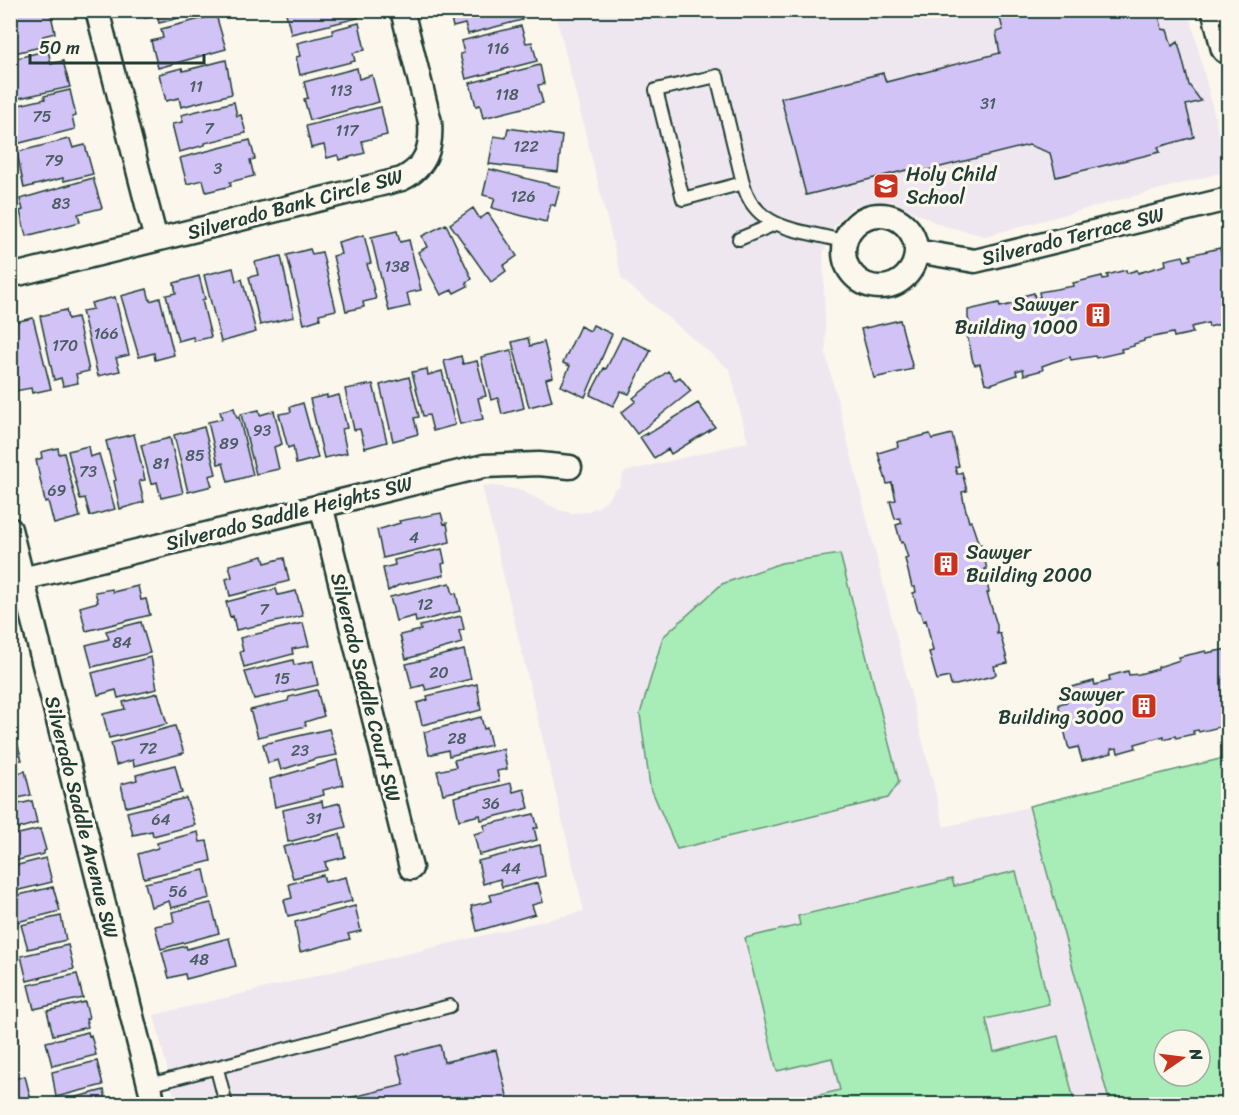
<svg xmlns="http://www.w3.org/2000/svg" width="1239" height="1115" viewBox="0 0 1239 1115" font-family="Sriracha,sans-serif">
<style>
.built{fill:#eee7ef}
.green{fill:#a8ecb7;stroke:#649476;stroke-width:1.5;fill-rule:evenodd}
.building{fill:#d1c3f5;stroke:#1f3d34;stroke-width:1.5}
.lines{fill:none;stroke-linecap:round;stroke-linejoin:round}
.lane-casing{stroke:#1f3d34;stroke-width:16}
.street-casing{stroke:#1f3d34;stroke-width:27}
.secondary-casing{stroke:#1f3d34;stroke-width:38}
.lane{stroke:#fbf7ec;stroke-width:12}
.street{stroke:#fbf7ec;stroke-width:22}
.secondary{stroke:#fbf7ec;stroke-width:33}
.labels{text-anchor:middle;stroke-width:6;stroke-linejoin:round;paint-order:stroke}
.number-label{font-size:16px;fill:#4c5e64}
.poi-label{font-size:20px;fill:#1f3d34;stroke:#fbf7ec;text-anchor:start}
.street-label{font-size:20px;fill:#1f3d34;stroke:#fbf7ec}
</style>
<rect width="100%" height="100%" fill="#fbf7ec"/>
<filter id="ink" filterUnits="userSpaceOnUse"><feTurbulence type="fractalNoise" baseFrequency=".0167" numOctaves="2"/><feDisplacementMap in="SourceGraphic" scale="12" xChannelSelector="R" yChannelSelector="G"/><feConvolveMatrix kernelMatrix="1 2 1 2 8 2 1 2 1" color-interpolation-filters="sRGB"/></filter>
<g filter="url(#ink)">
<path class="built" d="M555 11H1189L1228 171 985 236 941 225 892 201 852 207 834 226 823 254 826 355 944 827 1029 807 1110 1104H176L154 1015 584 911 482 486H494L520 490 559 510 572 513 586 512 600 506 610 497 615 488H619L624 472 748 442 730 370 622 279Z"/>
<path class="green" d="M840 554 899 782 888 798 677 849 650 786 640 714 663 637 722 584 781 563Z
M1228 757V1104H1110L1029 806ZM1164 1040H1200V1076H1164Z
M1016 871 1049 1004 986 1019 994 1052 1058 1036 1075 1104H787V1103L840 1090 832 1058 777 1071 745 938 800 925 798 916 952 879 954 886Z"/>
<path class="building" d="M28 10H50L55 33 43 36 45 46 10 54V17Z
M143 10H209L159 23 157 15 145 18Z
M287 10H357L358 18 291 34 286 13Z
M449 10H520L522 20 468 34 465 24 453 27Z
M998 10H1158L1162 29 1167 30 1172 46 1178 42 1189 85 1201 101 1186 105 1194 137 1158 147 1160 152 1056 177 1050 153 1029 145 908 175 907 170 806 195 781 98 883 73 886 82 1000 53 996 32 1003 30Z
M216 15 226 49 158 68 151 41 163 38 161 29Z
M359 23 365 50 353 53 355 61 300 75 296 57 300 56 297 43 333 34 332 30Z
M521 26 526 43 532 42 537 61 466 79 460 54 464 53 461 41Z
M48 50 51 64 63 61 70 87 10 100V60Z
M226 60 232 94 181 107 179 98 166 101 159 74 182 68 183 71Z
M540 65 544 84 538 85 543 103 483 118 480 105 476 106 470 83Z
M357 68 359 79 372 75 379 102 310 120 304 99 308 98 304 82Z
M70 90 76 116 72 117 75 129 16 144 10 127V107L45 99 44 96Z
M234 102 237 116 241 115 246 133 205 143V145L179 152 172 124 183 122 181 115Z
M381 107 387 135 362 141 365 153 339 160 338 155 327 158 324 145 311 148 306 126Z
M508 128 562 136 558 172 489 164 494 136 506 138Z
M68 139H70L73 148 85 145 93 174 64 181 63 178 24 188 17 152Z
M250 140 255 159 250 160 254 176 230 182 231 186 206 192 203 180 187 184 180 158Z
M489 169 560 187 555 206 551 204 546 222 492 208 495 198 483 195Z
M93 178 102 208 78 214 80 222 26 236 20 211 23 210 20 199Z
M473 208 480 219 488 213 517 256 503 266 506 271 491 282 450 224Z
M446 224 472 279 466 282 468 286 454 293 452 290 441 295 418 252 427 247 422 236Z
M397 231 400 242 409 240 421 290 407 293 410 306 389 311 371 237Z
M364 235 371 263 367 264 376 299 363 302 364 307 346 311 333 256 341 254 338 242Z
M1220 248 1223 262 1228 260V322L1209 327 1208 323 1191 327 1193 333 1174 337 1173 333 1144 339V341L1134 344V346L1121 349 1122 352 1096 358 1095 356 1071 360 1070 357 1053 362 1042 366 1043 370 1024 375 1023 369 1016 371 1017 375 991 384 985 383 980 364 975 365 973 362 967 335V332L972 331 968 318V310L999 303 1000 307 1017 303 1015 298 1034 293 1035 299 1040 297 1039 292 1074 286 1073 283 1102 276 1103 279 1108 278 1107 275 1126 270 1127 273 1137 270 1138 273 1166 265 1165 260 1183 256 1185 261 1191 259 1190 255Z
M310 249 312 254 322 252 336 310 319 314 320 319 304 324 287 255Z
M281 256 294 317 260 325 249 277 258 275 255 262Z
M233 268 236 281 242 279 256 332 221 342 204 275Z
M199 276 205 299 202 300 211 337 194 341 193 337 178 341 166 295 176 293 174 283Z
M147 289 150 301 160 298 174 355 155 360 154 353 139 357 121 296Z
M115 297 129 355 116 358 120 371 98 376 82 311 93 309 91 303Z
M66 310 68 319 77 317 89 371 76 374 78 383 63 386 61 378 54 380 40 316Z
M33 318 51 389 32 393 31 388 15 391 10 379V348L13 347 10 323Z
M900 320 913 369 874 378 861 329Z
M593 325 612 334 585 397 561 386 570 366 563 363 580 326 590 331Z
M622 337 651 350 629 394 621 391 613 406 590 395 604 368 606 369Z
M528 338 530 346 544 342 553 377 546 379 552 401 529 407 512 342Z
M511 350 524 408 502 414 498 398 491 400 481 357Z
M461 356 463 364 477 361 486 396 478 398 483 419 460 424 444 361Z
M427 369 428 375 442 371 455 425 433 431 429 415 423 416 412 372Z
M668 371 675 380 680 377 691 391 637 434 621 413 636 401 633 398Z
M409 377 419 417 414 418 418 434 393 441 380 385Z
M373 384 387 442 365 448 360 429 354 430 345 389Z
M327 395V398L339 395 347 428 342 429 347 453 324 458 310 399Z
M303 403 318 458 296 464 293 446 288 448 279 414 291 412 290 407Z
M698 403 715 427 671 454 668 449 654 458 640 437 647 433V435Z
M234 408 237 418 239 417 253 475 228 482 223 463 218 464 208 422 222 419 220 411Z
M259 410 260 415 274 411 282 444 274 447 279 469 256 474 241 414Z
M204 427 216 474 209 476 212 486 188 492 174 435Z
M134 434 145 480 139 481 144 502 120 509 114 481 116 480 106 441Z
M930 434 932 439 952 434 959 466 955 467 957 474 962 472 967 491 962 492 964 503 969 522 971 521 979 545 981 544 987 569H985L989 593H987L997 625V634L1000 633 1008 663 994 666 996 674 993 676 956 685H951L949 677 937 680 929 652 933 651 926 620 923 621 920 611H918L913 593 916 592 915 587H912L905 559 908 558 903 542 901 543 896 525 902 523 900 518 895 519 890 501 896 500 892 483 887 484 878 453 898 447 897 442Z
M170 438 183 493 161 498 157 482 151 484 141 445Z
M88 446 90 457 99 454 115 509 90 516 85 498 80 499 68 451Z
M58 448 59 454 64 453 80 517 54 524 48 501 45 502 36 460 42 458 41 452Z
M441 513 444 524 447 523 450 542 383 558 377 530 400 523 399 521Z
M442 549 445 563 442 564 444 575 399 585 388 591 383 568 395 565 394 560Z
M263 556 265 563 284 558 289 581 230 596 226 579 232 577 229 565Z
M450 583 453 594 456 593 460 611 416 622 415 616 396 621 390 597Z
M138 586 141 600 146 599 150 615 86 631 80 607 98 602 95 592 112 589 113 592Z
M276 589 278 595 296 591 303 616 236 630 233 616 230 617 226 602Z
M461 616 464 629 459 631 462 643 406 659 400 635 421 630 420 626Z
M141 622 150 653 92 667 86 645 109 639 106 631Z
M303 623 309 646 292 649 293 654 244 667 240 652 243 651 240 638Z
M1228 649V725L1199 732 1198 730 1193 731 1194 734 1176 738 1175 736 1164 739V736L1135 744 1136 748 1118 753 1117 748 1111 749 1112 753 1082 761 1078 747 1070 749 1068 746 1059 708V704L1067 702 1064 689 1094 681 1095 685 1110 681 1109 676 1128 671 1129 675 1139 674 1158 669V667L1180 660 1179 657 1206 651V653Z
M464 650 471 679 426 690 424 685 412 688 406 664Z
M151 657 157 689 118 698 116 690 98 695 92 673Z
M293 660 294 665 313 661 318 685 254 699 245 672Z
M477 684 481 710 422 725 417 703 428 700 427 696Z
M317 690 324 716 305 722 306 726 258 737 250 710 288 701 289 697Z
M158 693 167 724 109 738 103 714 125 709 123 702Z
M481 717 484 729 487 728 491 745 449 756 448 750 429 755 424 732Z
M175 726 184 753 134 766 133 760 116 765 111 743Z
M329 729 337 755 315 759 281 770 278 760 268 763 263 744Z
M17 742 22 760 17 761 19 767 10 769V744Z
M503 749 507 769 497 771 499 781 443 794 437 771 456 767 454 760Z
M337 760 343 785 323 790 324 795 275 807 270 779Z
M175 765 182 793 126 807 121 784 137 780 136 775Z
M25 771 31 795 10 800V775Z
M511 783 513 792 524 789 529 808 481 820 480 815 459 820 454 797Z
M186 798 195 825 153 836 152 831 133 835 127 812Z
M32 801 37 823 10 831V806Z
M322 801 323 807 340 803 346 827 288 842 283 810Z
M534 814 538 828H534L537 840 479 855 474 834 485 831 484 825Z
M40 829 46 850 44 851V854L10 862V836Z
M198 832 200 842 207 841 211 861 144 878 138 854 158 848 157 843Z
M340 834 345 857 325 862 327 870 293 878 283 847Z
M540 845 545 876 502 887 500 879 483 884 478 861Z
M46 858 52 882 11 892 10 867Z
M204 870 210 898 171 908 169 901 151 907 145 883Z
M323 875 325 882 346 877 352 901 288 916 284 900 292 898 289 884Z
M538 883 543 902 532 905 535 914 477 931 471 906 492 901 490 895Z
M53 887 60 911 13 923 10 897Z
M211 903 219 933 161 949 155 926 174 922 172 912Z
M355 906 361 931 348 934 350 939 300 952 295 922Z
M61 916 66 940 28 949 21 925Z
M229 938 236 966 186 979 185 974 169 978 162 952 186 946 187 949Z
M68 945 74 969 27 981 21 956Z
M77 974 83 998 34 1009 28 985Z
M85 1002 89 1018 86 1019 88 1027 53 1035 47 1011Z
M13 1018 18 1041 10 1043V1019Z
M88 1032 89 1036 91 1035 96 1055 52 1066 46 1042Z
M440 1045 444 1062 496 1050 509 1104H323L404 1085 397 1056Z
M97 1061 103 1085 56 1097 52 1072Z
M25 1076 31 1100 10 1104V1080Z
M104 1090 107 1104H66L65 1100Z"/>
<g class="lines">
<g class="lane-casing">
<path id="lane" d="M743 183 683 199 656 90 717 76 743 183C756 233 804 229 845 242
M739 239 775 224
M217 1069 226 1104
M149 1085 450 1006"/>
</g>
<g class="street-casing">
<path id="street" d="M97 10 156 240
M844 251a36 36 0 1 1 72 0a36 36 0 1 1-72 0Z
M916 251 975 261 1228 199
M10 276 402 179C426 167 432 148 430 122L402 10
M321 505 411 868
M10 529 154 1104
M10 582 484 466 539 464 570 467"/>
</g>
<g class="secondary-casing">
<path id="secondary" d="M1219 10 1228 47"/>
</g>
<use href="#lane" class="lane"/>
<use href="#street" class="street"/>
<use href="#secondary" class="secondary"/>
</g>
</g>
<defs>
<g id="school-square" transform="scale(1.35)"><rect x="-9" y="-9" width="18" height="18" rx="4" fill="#c8321e" stroke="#fbf7ec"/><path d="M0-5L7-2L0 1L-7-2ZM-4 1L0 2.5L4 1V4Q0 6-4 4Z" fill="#fff"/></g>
<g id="building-square" transform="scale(1.35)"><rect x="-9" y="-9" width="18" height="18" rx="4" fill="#c8321e" stroke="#fbf7ec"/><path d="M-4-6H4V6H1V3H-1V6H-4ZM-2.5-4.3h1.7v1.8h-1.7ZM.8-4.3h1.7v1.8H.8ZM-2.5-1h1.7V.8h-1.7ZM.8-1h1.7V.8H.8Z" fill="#fff"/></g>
</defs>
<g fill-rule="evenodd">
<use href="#school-square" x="886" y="186"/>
<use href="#building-square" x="1098" y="315"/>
<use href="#building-square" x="946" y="564"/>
<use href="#building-square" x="1144" y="706"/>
</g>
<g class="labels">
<g class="number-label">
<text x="498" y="54">116</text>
<text x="196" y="92">11</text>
<text x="341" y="96">113</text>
<text x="507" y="100">118</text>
<text x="988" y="109">31</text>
<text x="42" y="122">75</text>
<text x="209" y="134">7</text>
<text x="347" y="136">117</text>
<text x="526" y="152">122</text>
<text x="54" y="166">79</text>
<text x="218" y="174">3</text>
<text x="523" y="202">126</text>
<text x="61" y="209">83</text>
<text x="397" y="272">138</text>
<text x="106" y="339">166</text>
<text x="65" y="351">170</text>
<text x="262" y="436">93</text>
<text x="229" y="449">89</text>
<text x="195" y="461">85</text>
<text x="161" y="469">81</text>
<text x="88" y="477">73</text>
<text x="57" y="496">69</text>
<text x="414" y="543">4</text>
<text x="425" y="610">12</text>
<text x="264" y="615">7</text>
<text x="122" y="648">84</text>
<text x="439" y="678">20</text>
<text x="282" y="684">15</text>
<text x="457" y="744">28</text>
<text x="148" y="754">72</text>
<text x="300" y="756">23</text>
<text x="491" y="809">36</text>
<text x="314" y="824">31</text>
<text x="161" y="825">64</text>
<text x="511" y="874">44</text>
<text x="178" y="897">56</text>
<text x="199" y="965">48</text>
</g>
<g class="poi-label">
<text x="906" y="181">Holy Child<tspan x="906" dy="23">School</tspan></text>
<text x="1078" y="311" text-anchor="end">Sawyer<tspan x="1078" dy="23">Building 1000</tspan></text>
<text x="966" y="559">Sawyer<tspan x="966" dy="23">Building 2000</tspan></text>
<text x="1124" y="701" text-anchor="end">Sawyer<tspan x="1124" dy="23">Building 3000</tspan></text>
</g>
<g class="street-label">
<text transform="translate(295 204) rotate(-15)" y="7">Silverado Bank Circle SW</text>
<text transform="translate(1073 236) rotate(-14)" y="7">Silverado Terrace SW</text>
<text transform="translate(289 513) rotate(-14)" y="7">Silverado Saddle Heights SW</text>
<text transform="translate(366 687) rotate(76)" y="7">Silverado Saddle Court SW</text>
<text transform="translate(82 817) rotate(76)" y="7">Silverado Saddle Avenue SW</text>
</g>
</g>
<rect width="1239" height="1115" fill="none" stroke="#fbf7ec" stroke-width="36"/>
<rect x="18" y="18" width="1203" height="1079" fill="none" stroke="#1f3d34" stroke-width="2" filter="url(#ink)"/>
<g transform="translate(1182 1058) rotate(76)"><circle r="28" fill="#fbf7ec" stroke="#a3ada2" stroke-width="1.5"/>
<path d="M0-4.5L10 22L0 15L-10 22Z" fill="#c8321e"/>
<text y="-9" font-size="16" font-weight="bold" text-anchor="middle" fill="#1f3d34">N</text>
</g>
<path d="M30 54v9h174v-9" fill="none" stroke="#1f3d34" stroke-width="3"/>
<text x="39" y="54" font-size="18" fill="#1f3d34" stroke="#fbf7ec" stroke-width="4.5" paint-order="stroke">50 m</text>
</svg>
